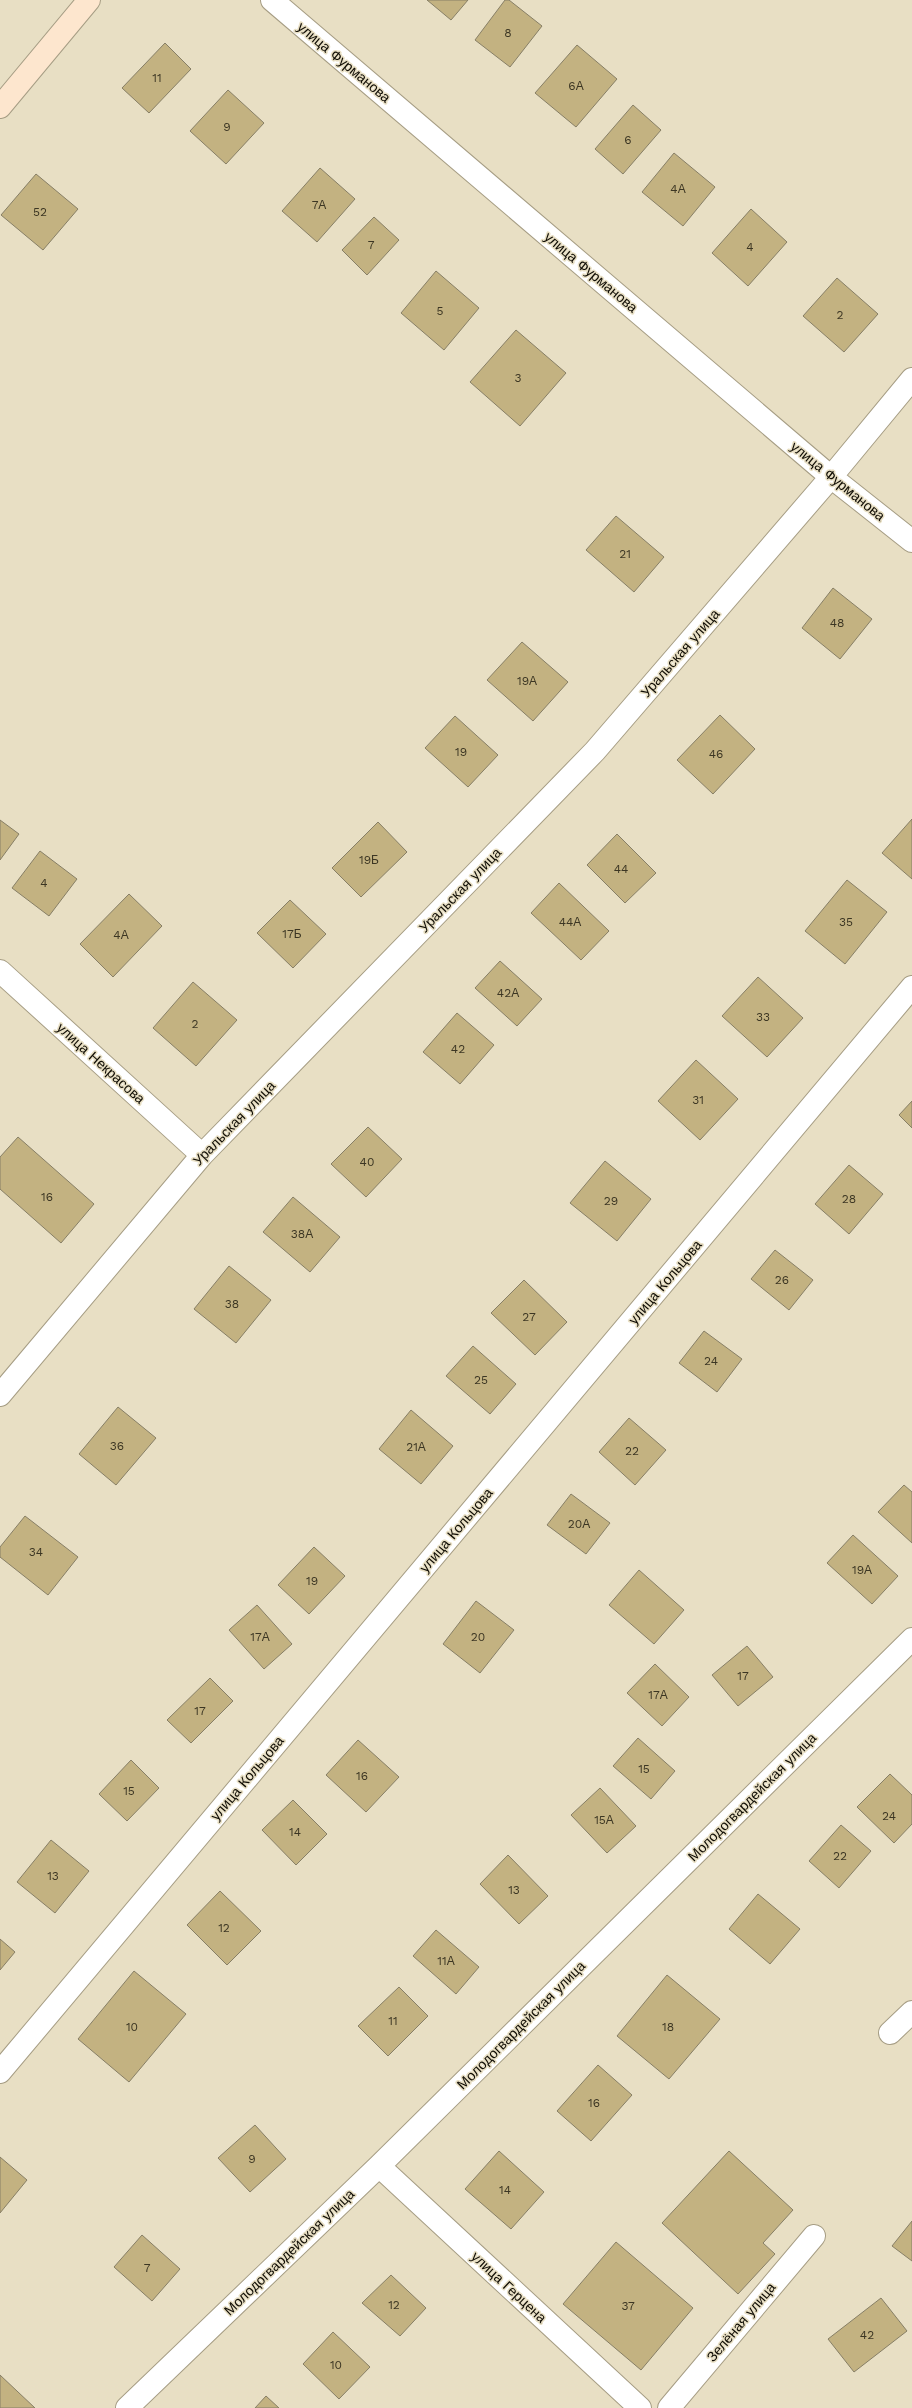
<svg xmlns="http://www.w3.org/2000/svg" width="912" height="2408" viewBox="0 0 912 2408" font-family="'Work Sans',sans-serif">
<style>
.building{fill:#c3b281;stroke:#877f66}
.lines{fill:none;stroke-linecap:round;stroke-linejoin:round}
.street-casing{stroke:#a69d84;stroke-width:24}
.secondary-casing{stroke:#a69d84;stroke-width:24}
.street{stroke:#fff;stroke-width:22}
.secondary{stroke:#fde6ce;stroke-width:22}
.labels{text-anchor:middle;stroke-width:3;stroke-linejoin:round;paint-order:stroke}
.number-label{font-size:12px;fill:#3c3623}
.street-label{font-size:14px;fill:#0f0c04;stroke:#e8dfc4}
</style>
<rect width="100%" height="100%" fill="#e8dfc4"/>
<path class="building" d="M427 0H468L451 20Z
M505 0H509L542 26 510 67 475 40Z
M165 43 191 69 149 113 122 88Z
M577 45 617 79 576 127 535 93Z
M228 90 264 123 226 164 190 131Z
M633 105 661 130 623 174 595 149Z
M674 153 715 187 683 226 642 192Z
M320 168 355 199 317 242 282 211Z
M36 174 78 209 43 250 1 215Z
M751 209 787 242 748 286 712 253Z
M374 217 399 240 367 275 342 250Z
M436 271 479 308 444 350 401 313Z
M837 278 878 314 844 352 803 316Z
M516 330 566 373 520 426 470 382Z
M616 516 664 557 634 592 586 550Z
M833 588 872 619 840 659 802 628Z
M522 642 568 682 533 721 487 680Z
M720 715 755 749 713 794 677 760Z
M455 716 498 755 468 787 425 748Z
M912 819V879L882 853Z
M0 820 19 834 0 860Z
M378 822 407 852 361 897 332 868Z
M617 834 656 873 625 903 587 865Z
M40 851 77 879 49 916 12 888Z
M847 880 887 912 845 964 805 931Z
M559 883 609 931 581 960 531 913Z
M129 894 162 926 113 977 80 944Z
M290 900 326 934 293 968 257 933Z
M500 961 542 999 517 1026 475 988Z
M758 977 803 1018 767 1057 722 1016Z
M193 982 237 1020 196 1066 153 1028Z
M457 1013 494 1045 460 1084 423 1052Z
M696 1060 738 1099 700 1140 658 1101Z
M912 1101V1128L899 1115Z
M368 1127 402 1159 366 1197 331 1164Z
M18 1137 94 1204 61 1243 0 1189V1157Z
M605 1161 651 1199 617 1241 570 1203Z
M849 1165 883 1194 849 1234 815 1204Z
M293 1197 340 1237 310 1272 263 1232Z
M775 1250 813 1280 789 1310 751 1279Z
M229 1266 271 1300 236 1343 194 1309Z
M524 1280 567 1322 535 1355 491 1313Z
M704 1331 742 1359 717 1392 679 1363Z
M473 1346 516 1384 490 1414 446 1376Z
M118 1407 156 1438 116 1485 79 1454Z
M411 1410 453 1446 421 1484 379 1449Z
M629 1418 666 1450 635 1485 599 1452Z
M904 1485 912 1492V1543L878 1512Z
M571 1494 610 1523 586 1554 547 1525Z
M25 1516 78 1557 48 1595 0 1557V1547Z
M853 1535 898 1576 872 1604 827 1563Z
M314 1547 345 1576 309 1614 278 1585Z
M639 1570 684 1610 654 1644 609 1605Z
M476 1601 514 1630 480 1673 443 1644Z
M257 1605 292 1644 264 1669 229 1630Z
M747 1646 773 1677 738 1706 712 1675Z
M655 1664 689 1697 662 1726 627 1693Z
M210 1678 233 1701 191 1743 167 1720Z
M638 1738 675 1771 651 1799 613 1766Z
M358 1740 399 1777 366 1812 326 1775Z
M131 1760 159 1788 127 1821 99 1794Z
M890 1774 912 1795V1824L894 1843 857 1807Z
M600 1788 636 1826 607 1853 571 1815Z
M293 1800 327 1834 296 1865 262 1830Z
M841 1825 871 1851 839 1888 809 1861Z
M51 1840 89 1871 55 1913 17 1882Z
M508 1855 548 1896 519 1924 480 1884Z
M220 1891 261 1931 227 1965 187 1925Z
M758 1894 800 1929 770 1964 729 1929Z
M436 1930 479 1967 456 1994 413 1956Z
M0 1939 15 1952 0 1970Z
M134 1971 186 2014 129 2082 78 2039Z
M667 1975 720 2019 669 2079 617 2036Z
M399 1987 428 2016 388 2056 358 2026Z
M598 2065 632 2095 591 2141 557 2111Z
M255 2125 286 2159 250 2192 218 2158Z
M499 2151 544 2192 511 2229 465 2189Z
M729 2151 793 2210 763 2243 775 2254 738 2294 662 2223Z
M0 2157 27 2180 0 2213Z
M912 2221V2261L892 2246Z
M142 2235 180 2269 152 2301 114 2267Z
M616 2242 693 2308 641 2370 563 2304Z
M391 2275 426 2308 400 2336 362 2303Z
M881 2298 907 2331 854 2372 828 2339Z
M333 2332 370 2367 339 2399 303 2364Z
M0 2375 35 2408H0Z
M266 2396 279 2408H255Z"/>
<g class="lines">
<g class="street-casing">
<path id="street" d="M272 0 831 477 912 541
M0 971 202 1155
M0 1395 202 1155 595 751 831 477 912 379
M890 2033 912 2012
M0 2072 912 987
M379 2166 640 2408
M127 2408 379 2166 912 1639
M669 2408 814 2236"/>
</g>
<g class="secondary-casing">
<path id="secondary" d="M0 107 89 0"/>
</g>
<use href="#street" class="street"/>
<use href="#secondary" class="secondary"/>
</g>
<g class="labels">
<g class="number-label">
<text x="508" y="37">8</text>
<text x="157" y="82">11</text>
<text x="576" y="90">6А</text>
<text x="227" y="131">9</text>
<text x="628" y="144">6</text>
<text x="678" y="193">4А</text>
<text x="319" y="209">7А</text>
<text x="40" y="216">52</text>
<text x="371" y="249">7</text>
<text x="750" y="251">4</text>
<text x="440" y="315">5</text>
<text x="840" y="319">2</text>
<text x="518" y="382">3</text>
<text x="625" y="558">21</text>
<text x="837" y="627">48</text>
<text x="527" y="685">19А</text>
<text x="461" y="756">19</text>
<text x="716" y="758">46</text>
<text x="369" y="864">19Б</text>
<text x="621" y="873">44</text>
<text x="44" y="887">4</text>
<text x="570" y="926">44А</text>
<text x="846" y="926">35</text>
<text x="292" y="938">17Б</text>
<text x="121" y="939">4А</text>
<text x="508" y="997">42А</text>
<text x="763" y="1021">33</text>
<text x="195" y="1028">2</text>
<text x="458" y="1053">42</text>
<text x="698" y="1104">31</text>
<text x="367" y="1166">40</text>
<text x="47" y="1201">16</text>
<text x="849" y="1203">28</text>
<text x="611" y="1205">29</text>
<text x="302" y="1238">38А</text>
<text x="782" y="1284">26</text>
<text x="232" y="1308">38</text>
<text x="529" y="1321">27</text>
<text x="711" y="1365">24</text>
<text x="481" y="1384">25</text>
<text x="117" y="1450">36</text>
<text x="416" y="1451">21А</text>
<text x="632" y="1455">22</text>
<text x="579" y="1528">20А</text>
<text x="36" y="1556">34</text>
<text x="862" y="1574">19А</text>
<text x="312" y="1585">19</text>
<text x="260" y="1641">17А</text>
<text x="478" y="1641">20</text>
<text x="743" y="1680">17</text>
<text x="658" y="1699">17А</text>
<text x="200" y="1715">17</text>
<text x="644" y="1773">15</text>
<text x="362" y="1780">16</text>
<text x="129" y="1795">15</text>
<text x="889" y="1820">24</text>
<text x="604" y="1824">15А</text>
<text x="295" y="1836">14</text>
<text x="840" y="1860">22</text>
<text x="53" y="1880">13</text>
<text x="514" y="1894">13</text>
<text x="224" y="1932">12</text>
<text x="446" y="1965">11А</text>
<text x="393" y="2025">11</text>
<text x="132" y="2031">10</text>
<text x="668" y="2031">18</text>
<text x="594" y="2107">16</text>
<text x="252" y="2163">9</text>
<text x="505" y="2194">14</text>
<text x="147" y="2272">7</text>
<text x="394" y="2309">12</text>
<text x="628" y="2310">37</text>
<text x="867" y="2339">42</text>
<text x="336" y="2369">10</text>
</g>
<g class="street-label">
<text transform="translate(344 62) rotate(40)" y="5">улица Фурманова</text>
<text transform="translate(591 272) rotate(40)" y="5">улица Фурманова</text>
<text transform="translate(838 481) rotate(39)" y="5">улица Фурманова</text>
<text transform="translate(680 653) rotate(-49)" y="5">Уральская улица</text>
<text transform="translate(460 890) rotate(-46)" y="5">Уральская улица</text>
<text transform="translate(101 1063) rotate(42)" y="5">улица Некрасова</text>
<text transform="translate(234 1123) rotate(-46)" y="5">Уральская улица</text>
<text transform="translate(665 1282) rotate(-50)" y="5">улица Кольцова</text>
<text transform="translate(456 1530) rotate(-50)" y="5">улица Кольцова</text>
<text transform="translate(247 1778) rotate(-50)" y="5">улица Кольцова</text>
<text transform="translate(752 1797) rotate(-45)" y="5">Молодогвардейская улица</text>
<text transform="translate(521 2025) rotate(-45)" y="5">Молодогвардейская улица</text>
<text transform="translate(289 2252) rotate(-44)" y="5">Молодогвардейская улица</text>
<text transform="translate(509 2287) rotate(43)" y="5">улица Герцена</text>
<text transform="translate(741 2322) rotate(-50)" y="5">Зелёная улица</text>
</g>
</g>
</svg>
